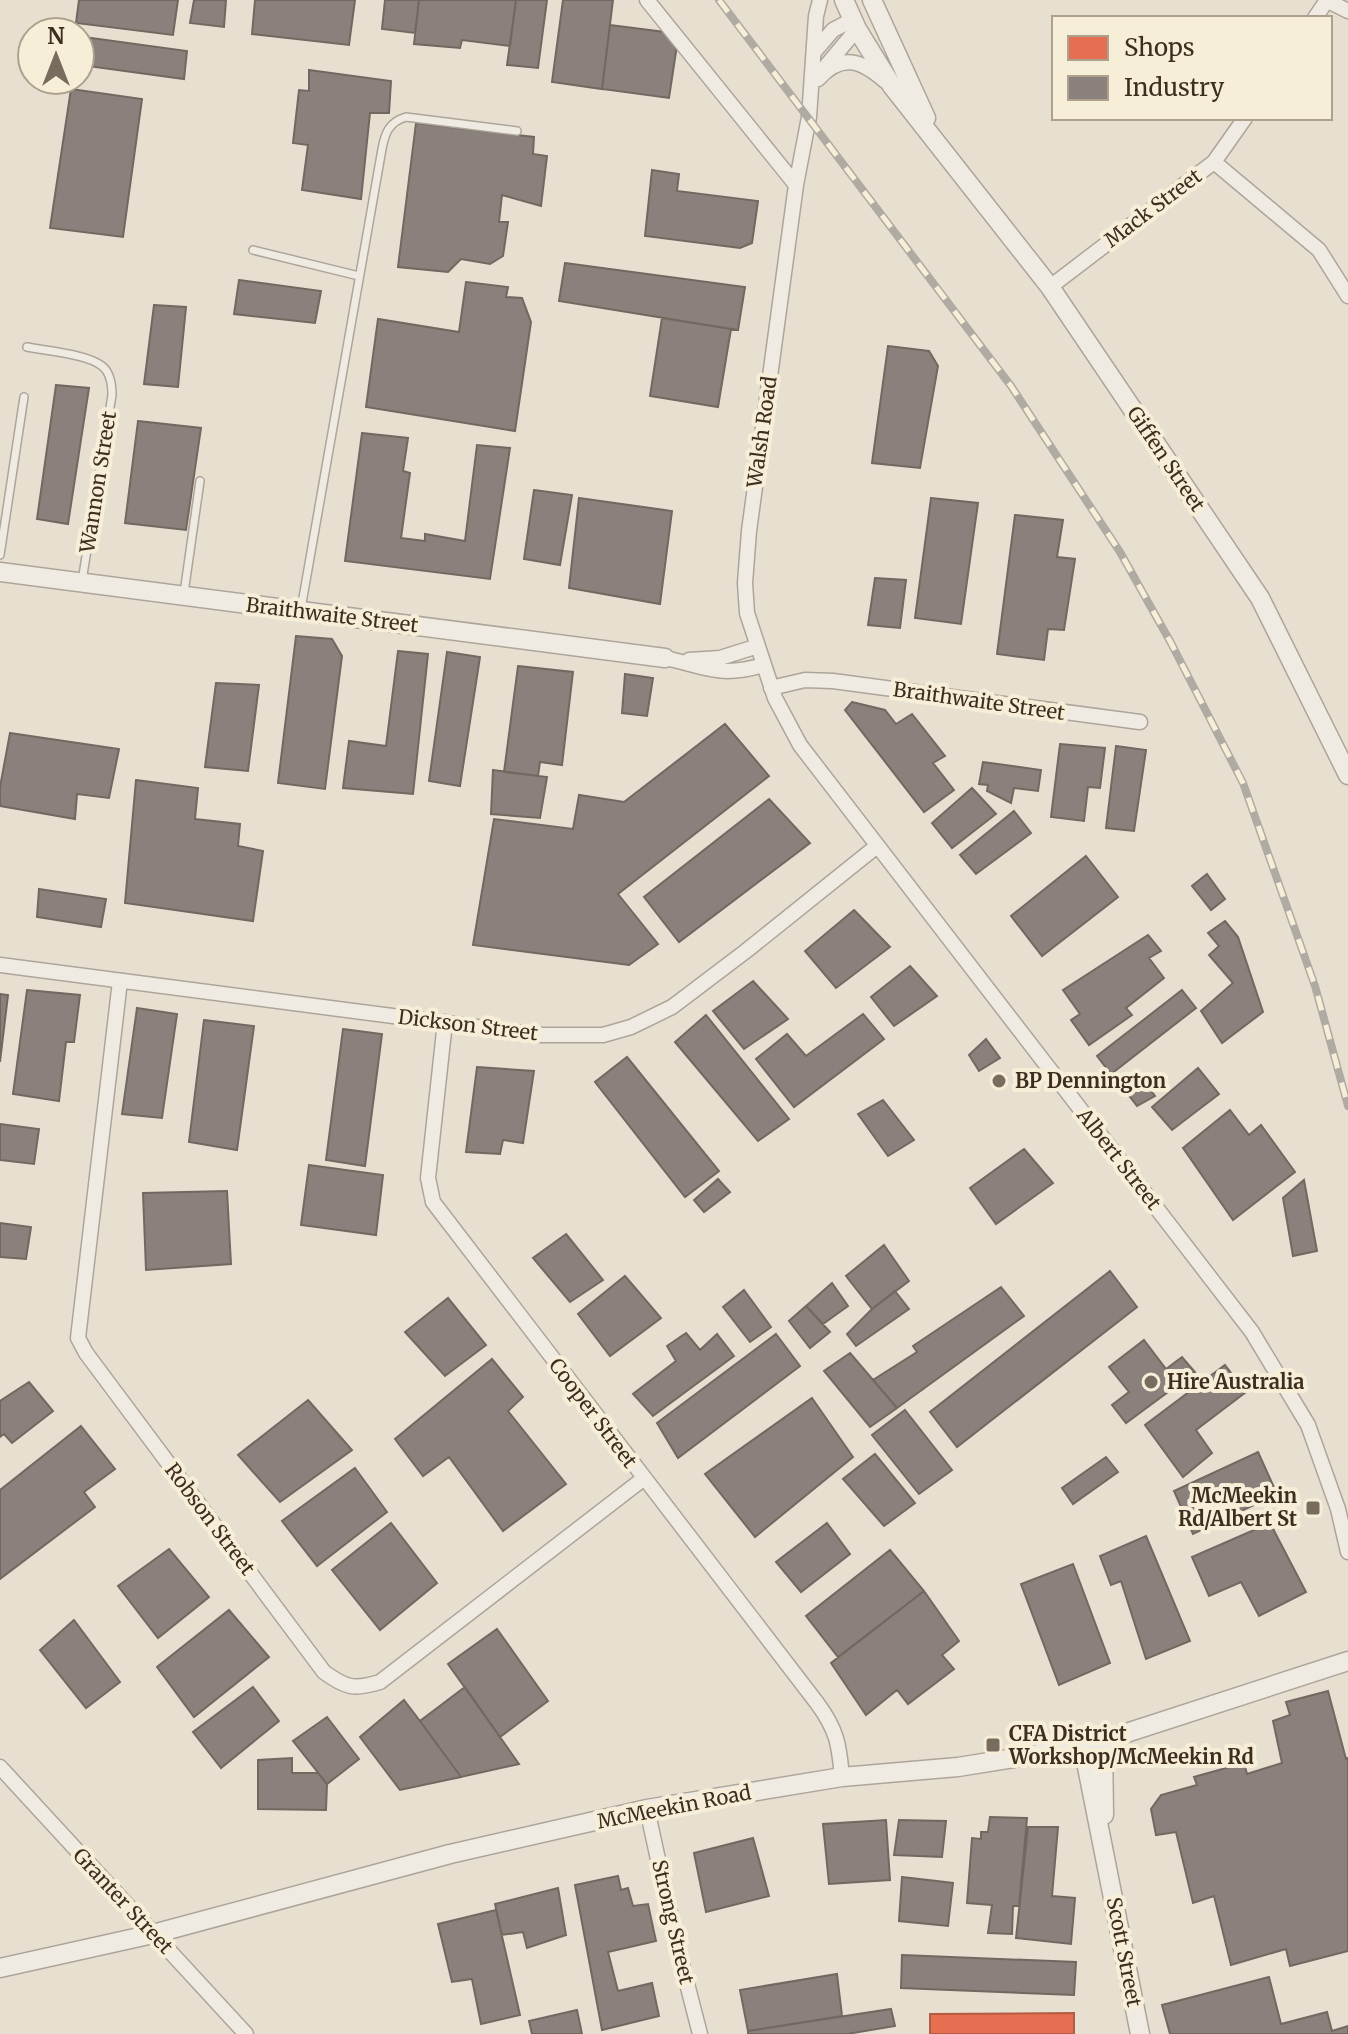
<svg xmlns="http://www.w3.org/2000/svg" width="1348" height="2034" viewBox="0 0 1348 2034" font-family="Merriweather,serif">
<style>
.shops{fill:#e76f51;stroke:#b45c42;stroke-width:2}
.industry{fill:#8a817c;stroke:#736860;stroke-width:2}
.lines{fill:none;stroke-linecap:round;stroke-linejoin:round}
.service-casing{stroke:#ada599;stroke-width:10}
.minor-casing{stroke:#ada599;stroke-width:17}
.tertiary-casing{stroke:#ada599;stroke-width:21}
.service{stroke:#efebe3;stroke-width:7}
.minor{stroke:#efebe3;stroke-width:14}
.tertiary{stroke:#efebe3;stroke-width:18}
.rail-casing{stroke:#afaaa2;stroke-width:8}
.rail{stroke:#f7eed8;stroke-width:5;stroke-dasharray:15;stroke-linecap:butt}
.poi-dot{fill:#786c5e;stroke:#f7eed8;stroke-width:3}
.labels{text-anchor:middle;stroke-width:8;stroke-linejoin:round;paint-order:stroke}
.street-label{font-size:20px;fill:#3d2e20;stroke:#f7eed8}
.poi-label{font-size:20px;font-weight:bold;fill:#3d2e20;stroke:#f7eed8;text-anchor:start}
</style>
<rect width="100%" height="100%" fill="#e7e0d1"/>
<path class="shops" d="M1074 2013V2034H930V2014Z"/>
<path class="industry" d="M79 0H178L173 35 76 23Z
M194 0H226L224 27 190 23Z
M255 0H355L349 45 252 34Z
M385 0H419L415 33 382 29Z
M419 0H516L510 46 462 40 460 48 414 44Z
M516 0H547L538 68 507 65Z
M563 0H613L602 89 552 82Z
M610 25 665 32 677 45 669 98 602 89Z
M84 37 187 51 184 79 80 65Z
M309 70 391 81 389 113H370L361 199 302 190 308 145 293 143 299 90 309 91Z
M71 89 142 99 123 237 50 228Z
M416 123 534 137 533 154 547 156 541 206 502 195 499 222H508L503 256 490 264 461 259 448 272 398 267Z
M652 170 679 174 677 191 758 201 752 243 740 248 645 236Z
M565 263 745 287 738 330 559 301Z
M239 280 321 291 315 323 234 314Z
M466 282 508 287 506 297 522 298 531 322 515 431 366 407 378 319 459 332Z
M154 305 186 307 178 387 144 384Z
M662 318 731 329 718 407 650 396Z
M888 346 929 351 938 366 920 468 872 463Z
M56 385 89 388 68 524 37 519Z
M138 421 201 428 186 530 125 523Z
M362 433 408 438 403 471 410 473 401 538 425 541V534L465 541 477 445 510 448 490 579 345 561Z
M534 490 572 495 560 565 524 559Z
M579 498 672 511 660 604 569 588Z
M931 498 978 503 961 624 915 618Z
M1015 515 1063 520 1057 557 1075 559 1064 630 1048 629 1044 660 997 654Z
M875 578 906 580 900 628 868 625Z
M296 636 332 639 342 656 325 789 278 783Z
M398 651 428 654 413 794 343 788 349 741 386 746Z
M447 652 480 657 460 786 429 781Z
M518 666 573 672 562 765 540 762 538 776 504 772Z
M625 674 653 678 647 716 622 713Z
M216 683 259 685 248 771 205 767Z
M852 702 885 710 896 724 912 714 945 756 933 763 954 790 924 812 845 710Z
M725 724 769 776 618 894 658 944 629 965 473 945 494 819 573 829 579 795 624 802Z
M10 733 119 749 109 798 77 794 75 819 0 806V787Z
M1060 744 1105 748 1100 788 1088 787 1084 821 1051 817Z
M1116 746 1146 750 1134 831 1106 828Z
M983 762 1041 770 1038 791 1014 788 1011 803 987 791 988 785 979 784Z
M493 770 547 777 540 818 491 814Z
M136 780 198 788 195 819 240 824 238 846 263 851 253 921 125 903Z
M972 788 996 814 952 848 932 823Z
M769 799 810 843 679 942 644 897Z
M1014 811 1031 833 976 874 960 855Z
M1086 856 1118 897 1042 956 1011 916Z
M1207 874 1225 899 1211 910 1192 886Z
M39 889 106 899 101 927 37 917Z
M854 910 890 947 836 988 805 951Z
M1225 921 1238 937 1263 1012 1222 1043 1201 1011 1233 983 1209 955 1219 946 1208 933Z
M1148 935 1161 951 1149 958 1164 978 1126 1008 1132 1015 1089 1045 1071 1020 1080 1014 1063 990Z
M910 966 937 996 894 1026 871 997Z
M753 981 788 1019 744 1049 713 1011Z
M27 990 80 995 74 1042H66L59 1101 13 1094Z
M1182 990 1196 1008 1111 1074 1097 1056Z
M0 994 8 995 0 1062Z
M137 1008 177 1014 162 1118 122 1114Z
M863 1014 884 1039 794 1107 756 1059 787 1034 806 1056Z
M706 1015 789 1119 758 1141 675 1042Z
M204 1020 254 1026 237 1150 189 1142Z
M343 1029 382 1034 365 1166 326 1160Z
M986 1039 1000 1058 979 1071 969 1055Z
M627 1057 719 1171 685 1197 595 1082Z
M477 1067 534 1071 523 1143 503 1140 500 1154 466 1152Z
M1198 1068 1219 1094 1172 1130 1152 1107Z
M1137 1073 1155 1096 1137 1106 1120 1084Z
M883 1100 914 1140 888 1156 858 1114Z
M1230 1110 1249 1135 1261 1125 1295 1172 1233 1220 1183 1148Z
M0 1124 39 1129 34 1164 0 1160Z
M1024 1149 1053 1183 996 1224 970 1188Z
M309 1165 383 1175 376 1235 301 1225Z
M718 1179 730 1192 704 1212 694 1200Z
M1304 1180 1317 1251 1293 1256 1283 1198Z
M227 1191 231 1264 146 1270 143 1193Z
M0 1223 31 1227 26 1259 0 1257Z
M566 1234 603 1280 570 1302 533 1258Z
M884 1245 909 1281 872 1309 846 1276Z
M1110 1271 1137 1307 957 1447 930 1412Z
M625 1276 661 1318 610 1356 578 1314Z
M832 1283 848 1306 823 1324 806 1306Z
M1001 1287 1024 1316 897 1408 873 1380 917 1352 913 1346Z
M744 1290 771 1327 750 1342 723 1307Z
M895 1291 909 1309 856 1346 847 1334 872 1309Z
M448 1298 486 1345 445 1376 405 1332Z
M806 1306 830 1332 810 1348 789 1321Z
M686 1333 700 1350 717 1334 734 1356 653 1416 633 1394 676 1361 667 1346Z
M776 1334 800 1366 678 1458 657 1423Z
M1144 1340 1166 1369 1182 1357 1195 1372 1126 1423 1112 1405 1129 1392 1109 1367Z
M850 1353 897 1408 870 1427 824 1371Z
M492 1359 523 1397 508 1411 566 1484 503 1531 449 1457 423 1476 395 1439Z
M1225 1365 1246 1392 1196 1430 1212 1453 1183 1477 1145 1425Z
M29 1382 53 1411 12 1443 4 1434 0 1437V1401Z
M812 1398 853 1457 755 1537 705 1474Z
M308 1400 352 1450 280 1502 238 1455Z
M905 1410 952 1470 919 1494 872 1435Z
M81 1426 115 1469 84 1492 95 1507 0 1579V1490Z
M1258 1452 1277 1494 1193 1534 1174 1491Z
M875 1454 915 1503 884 1526 843 1479Z
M1106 1457 1118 1472 1073 1504 1062 1488Z
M355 1468 387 1512 317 1566 282 1521Z
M391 1523 437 1583 380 1630 332 1570Z
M827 1523 850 1554 801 1592 776 1562Z
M1270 1523 1306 1592 1259 1616 1241 1582 1209 1596 1192 1557Z
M1146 1536 1190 1641 1146 1659 1121 1581 1111 1585 1100 1556Z
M169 1549 209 1597 158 1638 118 1586Z
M890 1550 924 1591 838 1657 806 1616Z
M1073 1564 1110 1663 1059 1685 1021 1584Z
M924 1591 959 1641 942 1655 954 1669 908 1704 897 1690 866 1715 831 1663Z
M229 1610 269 1657 194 1717 157 1667Z
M74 1620 120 1682 86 1708 40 1650Z
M497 1629 548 1701 500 1737 448 1664Z
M253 1687 279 1721 221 1768 193 1732Z
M465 1687 500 1737 519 1764 461 1777 420 1721Z
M1328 1691 1346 1759 1348 1758V1951L1290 1966 1286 1949 1231 1965 1214 1896 1193 1903 1176 1832 1156 1835 1151 1809 1161 1795 1197 1785 1194 1777 1244 1763 1247 1774 1282 1763 1273 1721 1290 1715 1286 1702Z
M404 1700 420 1721 461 1777 400 1790 360 1737Z
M327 1717 359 1759 327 1784 293 1741Z
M292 1758V1773H318L327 1784 326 1810 258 1809V1760Z
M990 1817 1027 1818 1019 1906H1013L1012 1934 988 1933 992 1905 967 1903 972 1838 981 1839V1832H988Z
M886 1820 890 1880 829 1884 823 1824Z
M899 1820 946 1821 942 1857 894 1855Z
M1028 1827H1058L1052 1896 1075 1898 1071 1944 1016 1938Z
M753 1838 769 1896 706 1912 694 1853Z
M618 1876 621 1890 628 1888 633 1906 648 1904 656 1941 608 1952 618 1991 652 1983 659 2016 602 2030 575 1885Z
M902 1877 953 1883 948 1926 899 1921Z
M558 1888 566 1935 527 1948 523 1932 502 1935 495 1904Z
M496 1910 520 2015 481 2024 472 1979 452 1982 438 1924Z
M902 1955 1076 1962 1074 1995 901 1988Z
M837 1974 842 2016 748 2031 740 1990Z
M1269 1977 1281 2024 1327 2012 1332 2031 1348 2026V2034H1170L1162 2005Z
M891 2009 895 2026 847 2034H748V2031Z
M577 2010 582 2034H532L529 2021Z"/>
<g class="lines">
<g class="service-casing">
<path id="service" d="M253 250 359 276
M27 347C46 351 88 354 102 366 111 373 112 385 112 395L82 581
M0 555 24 397
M184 593 200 481
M301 609 382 149C385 133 389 122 406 117L517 131"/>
</g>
<g class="minor-casing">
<path id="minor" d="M647 0 796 185
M820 0 816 16 809 117 796 185 749 531 745 583 747 613 775 698 800 745 1252 1332 1308 1425 1338 1509 1348 1552
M1326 0 1348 11
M1315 18 1327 0
M815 51 833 30 852 20
M821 72 857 29
M818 79C842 52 862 61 885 81
M1214 162 1319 250 1348 296
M1050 287 1214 162 1245 118
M665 658C707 667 719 678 764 665
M689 660 720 658 758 646
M771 688 805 680 833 681 1140 722
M0 965 539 1035H603L631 1027 672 1007 746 951 877 846
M120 981 78 1338 86 1353 324 1672C346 1688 354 1690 380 1682L643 1479
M445 1022 428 1178 433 1202 817 1703C837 1730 839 1744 842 1777
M0 1767 246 2034
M647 1809 675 1937 700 2034"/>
</g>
<g class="tertiary-casing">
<path id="tertiary" d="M844 0 857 29 892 86 1050 287 1260 598 1348 775
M872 0 926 118
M0 572 665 658
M1103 1742 1104 1815
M1083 1747 1140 2034
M0 1968 153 1934 450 1854 647 1809 842 1777 958 1767 1083 1747 1348 1661"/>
</g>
<use href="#service" class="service"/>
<use href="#minor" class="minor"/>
<use href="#tertiary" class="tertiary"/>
<g class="rail-casing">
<path id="rail" d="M719 0 1011 386 1120 552 1171 643 1243 783 1315 986 1348 1106"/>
</g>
<use href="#rail" class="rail"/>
</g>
<g class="poi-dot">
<circle cx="999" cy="1081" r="8"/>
<circle cx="1151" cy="1382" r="8"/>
<rect x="1305" y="1500" width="16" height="16" rx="4"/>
<rect x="985" y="1737" width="16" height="16" rx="4"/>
</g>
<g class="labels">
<g class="street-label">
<text transform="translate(1153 208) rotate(-37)" y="7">Mack Street</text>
<text transform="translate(762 432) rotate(-82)" y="7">Walsh Road</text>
<text transform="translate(1166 459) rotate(56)" y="7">Giffen Street</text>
<text transform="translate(98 482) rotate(-81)" y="7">Wannon Street</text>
<text transform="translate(332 615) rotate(7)" y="7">Braithwaite Street</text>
<text transform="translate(979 701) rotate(8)" y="7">Braithwaite Street</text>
<text transform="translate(468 1025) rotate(7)" y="7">Dickson Street</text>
<text transform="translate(1119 1159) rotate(52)" y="7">Albert Street</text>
<text transform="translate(593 1413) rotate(53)" y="7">Cooper Street</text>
<text transform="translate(210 1519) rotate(53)" y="7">Robson Street</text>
<text transform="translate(674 1807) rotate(-11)" y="7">McMeekin Road</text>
<text transform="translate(123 1901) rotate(47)" y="7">Granter Street</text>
<text transform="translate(673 1922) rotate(77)" y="7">Strong Street</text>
<text transform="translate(1124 1952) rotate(79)" y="7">Scott Street</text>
</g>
<g class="poi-label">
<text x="1015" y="1088">BP Dennington</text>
<text x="1167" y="1389">Hire Australia</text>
<text x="1297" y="1503" text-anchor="end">McMeekin<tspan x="1297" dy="23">Rd/Albert St</tspan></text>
<text x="1009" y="1741">CFA District<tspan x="1009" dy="23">Workshop/McMeekin Rd</tspan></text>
</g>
</g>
<rect x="1052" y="16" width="280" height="104" fill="#f7eed8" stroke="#ada18e" stroke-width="2"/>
<rect x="1068" y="36" width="40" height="24" fill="#e76f51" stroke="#ada18e" stroke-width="2"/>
<text x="1124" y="56" font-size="24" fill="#3d2e20">Shops</text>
<rect x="1068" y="76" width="40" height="24" fill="#8a817c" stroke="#ada18e" stroke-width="2"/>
<text x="1124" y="96" font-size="24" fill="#3d2e20">Industry</text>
<g transform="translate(56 56)"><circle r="38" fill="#f7eed8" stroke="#ada18e" stroke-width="2"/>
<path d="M0-6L14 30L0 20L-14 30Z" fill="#786c5e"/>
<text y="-12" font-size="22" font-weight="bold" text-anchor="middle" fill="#3d2e20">N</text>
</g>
</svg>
